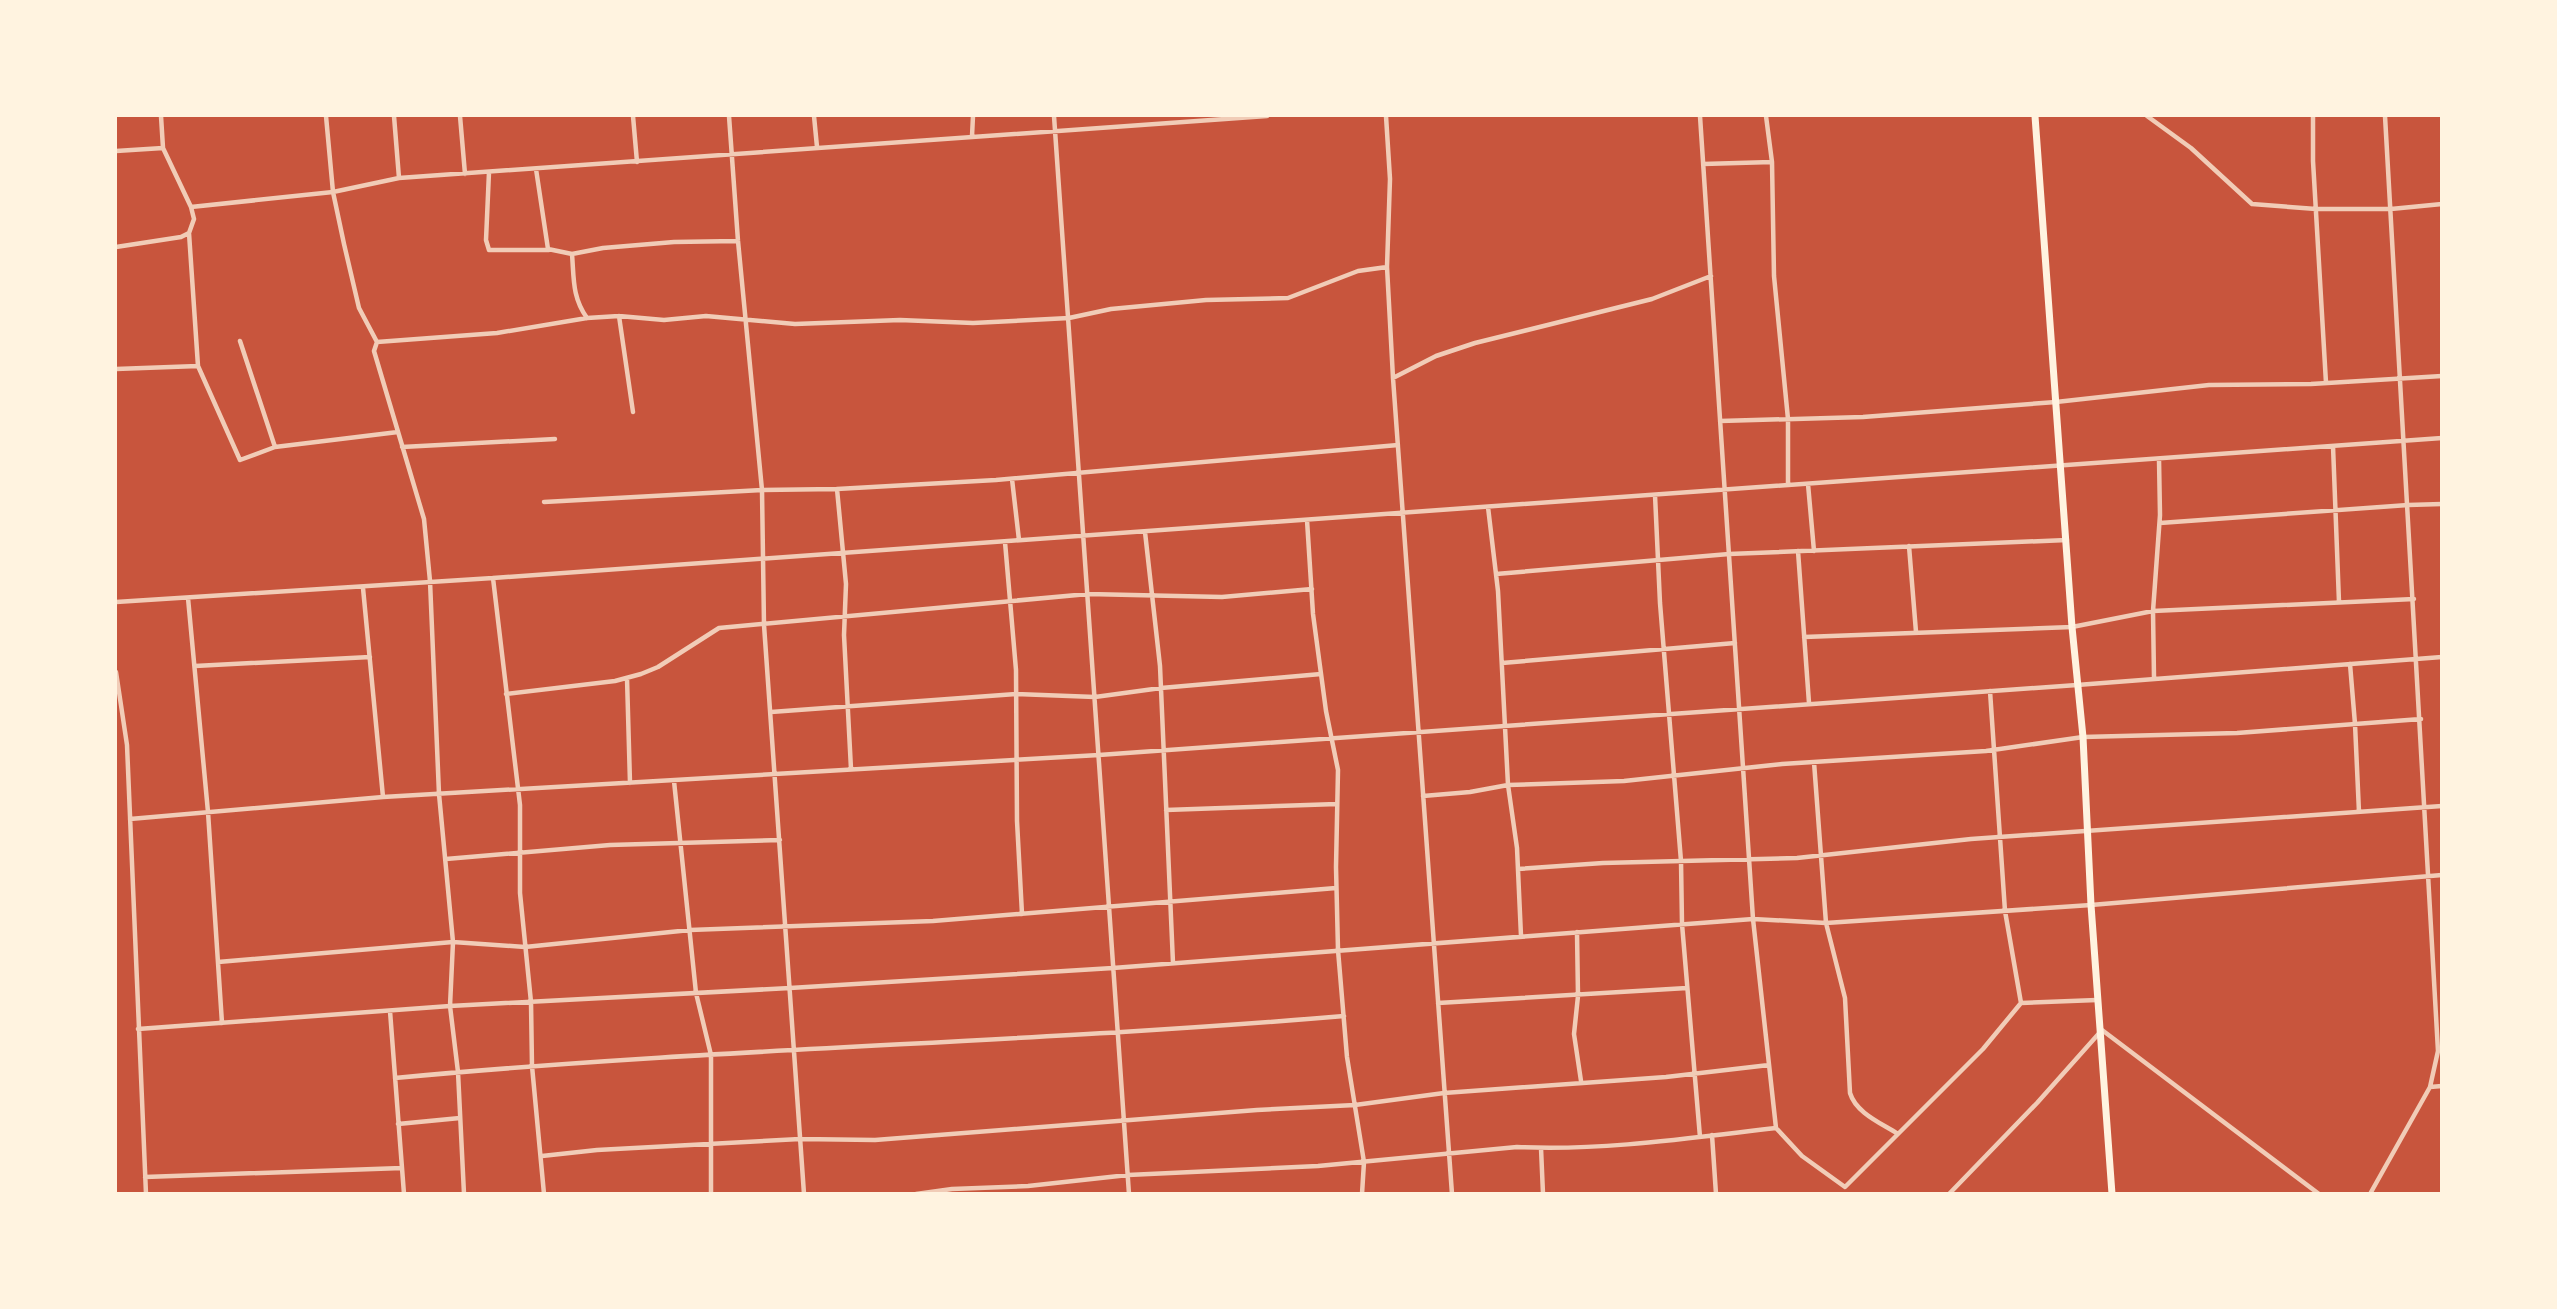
<svg xmlns="http://www.w3.org/2000/svg" width="2557" height="1309" viewBox="0 0 2557 1309" font-family="Poppins,sans-serif">
<style>
.lines{fill:none;stroke-linecap:round;stroke-linejoin:round}
.minor{stroke:#f1ccb7;stroke-width:4.5}
.primary{stroke:#fff3e0;stroke-width:7}
</style>
<rect width="100%" height="100%" fill="#c8553d"/>
<g class="lines">
<path class="minor" d="M326 116 333 192 344 244 359 308 377 342 497 333 587 318 619 316 664 320 706 316 795 324 900 320 973 323 1069 318 1111 309 1206 300 1288 298 1358 271 1387 267
M394 116 399 178
M460 116 465 174
M633 116 637 162
M729 116 738 241 762 490 764 625 804 1194
M814 116 817 147
M1054 116 1129 1194
M1386 116 1390 179 1387 267 1393 378 1452 1194
M1700 116 1753 919 1776 1128 1802 1156 1845 1187 1983 1049 2021 1003 2005 911 1990 691
M1766 116 1772 162 1774 276 1788 419V485
M2147 116 2191 148 2252 204 2316 209H2391L2442 204
M2313 116V161L2326 383
M972 136 973 116
M116 151 163 148
M1703 164 1772 162
M536 169 548 249 572 254
M489 172 486 240 489 250H549
M191 207 333 192 399 178 1267 116
M189 233 198 366 240 460 275 447 398 432
M116 247 181 237 189 233 194 219 191 207 163 148 161 116
M619 316 633 412
M587 318C572 297 574 278 572 254L603 248 674 242 737 241
M240 341 275 447
M377 342 374 351 424 519 430 581 439 794 453 942 450 1006 458 1072 464 1194
M116 369 198 366
M1393 378 1436 356 1475 343 1652 299 1711 276
M1720 421 1863 417 2056 402 2209 385 2311 384 2442 376
M2333 446 2339 602
M402 447 555 439
M1012 479 1019 540
M1808 484 1814 551
M837 489 846 584 844 635 851 769
M1655 495 1660 603 1681 861 1682 924 1700 1137
M544 502 762 490 837 489 996 480 1398 445
M1488 507 1498 591 1508 785 1517 848 1521 936
M1307 520 1313 614 1326 711 1338 770 1336 867 1338 950 1347 1057 1364 1162 1362 1194
M2160 523 2408 505 2442 504
M1145 532 1160 666 1173 963
M1005 542 1016 670 1017 821 1022 914
M1909 546 1916 632
M1798 551 1809 703
M1496 574 1729 554 2067 540
M493 578 520 805V893L531 1002 532 1066 544 1194
M363 588 383 797
M188 598 208 812 222 1023
M116 602 493 578 2442 438
M1804 637 2072 627 2153 611 2414 599
M1502 663 1735 643
M2350 664 2355 724 2359 812
M195 666 370 657
M116 672 127 745 146 1194
M627 678 630 783
M2154 678 2153 611 2160 515 2159 459
M506 694 615 681 641 674 658 667 719 628 1088 594 1222 597 1312 589
M771 712 1016 694 1095 697 1161 688 1321 674
M1814 762 1826 923 1845 998 1850 1093C1856 1113 1881 1123 1898 1134
M674 781 696 993 711 1055V1194
M1423 796 1470 792 1508 785 1624 781 1782 764 1986 751 2083 737 2237 733 2421 719
M1166 810 1337 804
M130 819 383 797 1099 755 2077 685 2442 657
M446 859 610 845 780 840
M1518 869 1603 863 1797 858 1971 839 2442 806
M1577 932 1578 996 1574 1034 1581 1081
M218 962 453 942 525 947 690 930 933 921 1336 888
M1438 1003 1687 988
M2021 1003 2097 1000
M390 1011 404 1194
M138 1029 450 1006 790 988 1113 968 1753 919 1826 923 2091 905 2442 875
M395 1078C711 1048 1028 1043 1344 1016
M2430 1087 2442 1086
M398 1124 460 1118
M1712 1135 1716 1194
M1541 1148 1543 1194
M542 1156 597 1150 800 1139 875 1140 1257 1110 1355 1105 1444 1093 1666 1077 1769 1065
M145 1177 402 1168
M916 1194 952 1189 1028 1186 1128 1175 1318 1166 1517 1147C1603 1151 1690 1138 1776 1128
M1949 1194 2037 1103 2102 1030 2319 1194
M2370 1194 2430 1087 2438 1051 2385 116"/>
<path class="primary" d="M2035 116 2072 627 2083 737 2091 905 2112 1194"/>
</g>
<rect width="2557" height="1309" fill="none" stroke="#fff3e0" stroke-width="234"/>
</svg>
